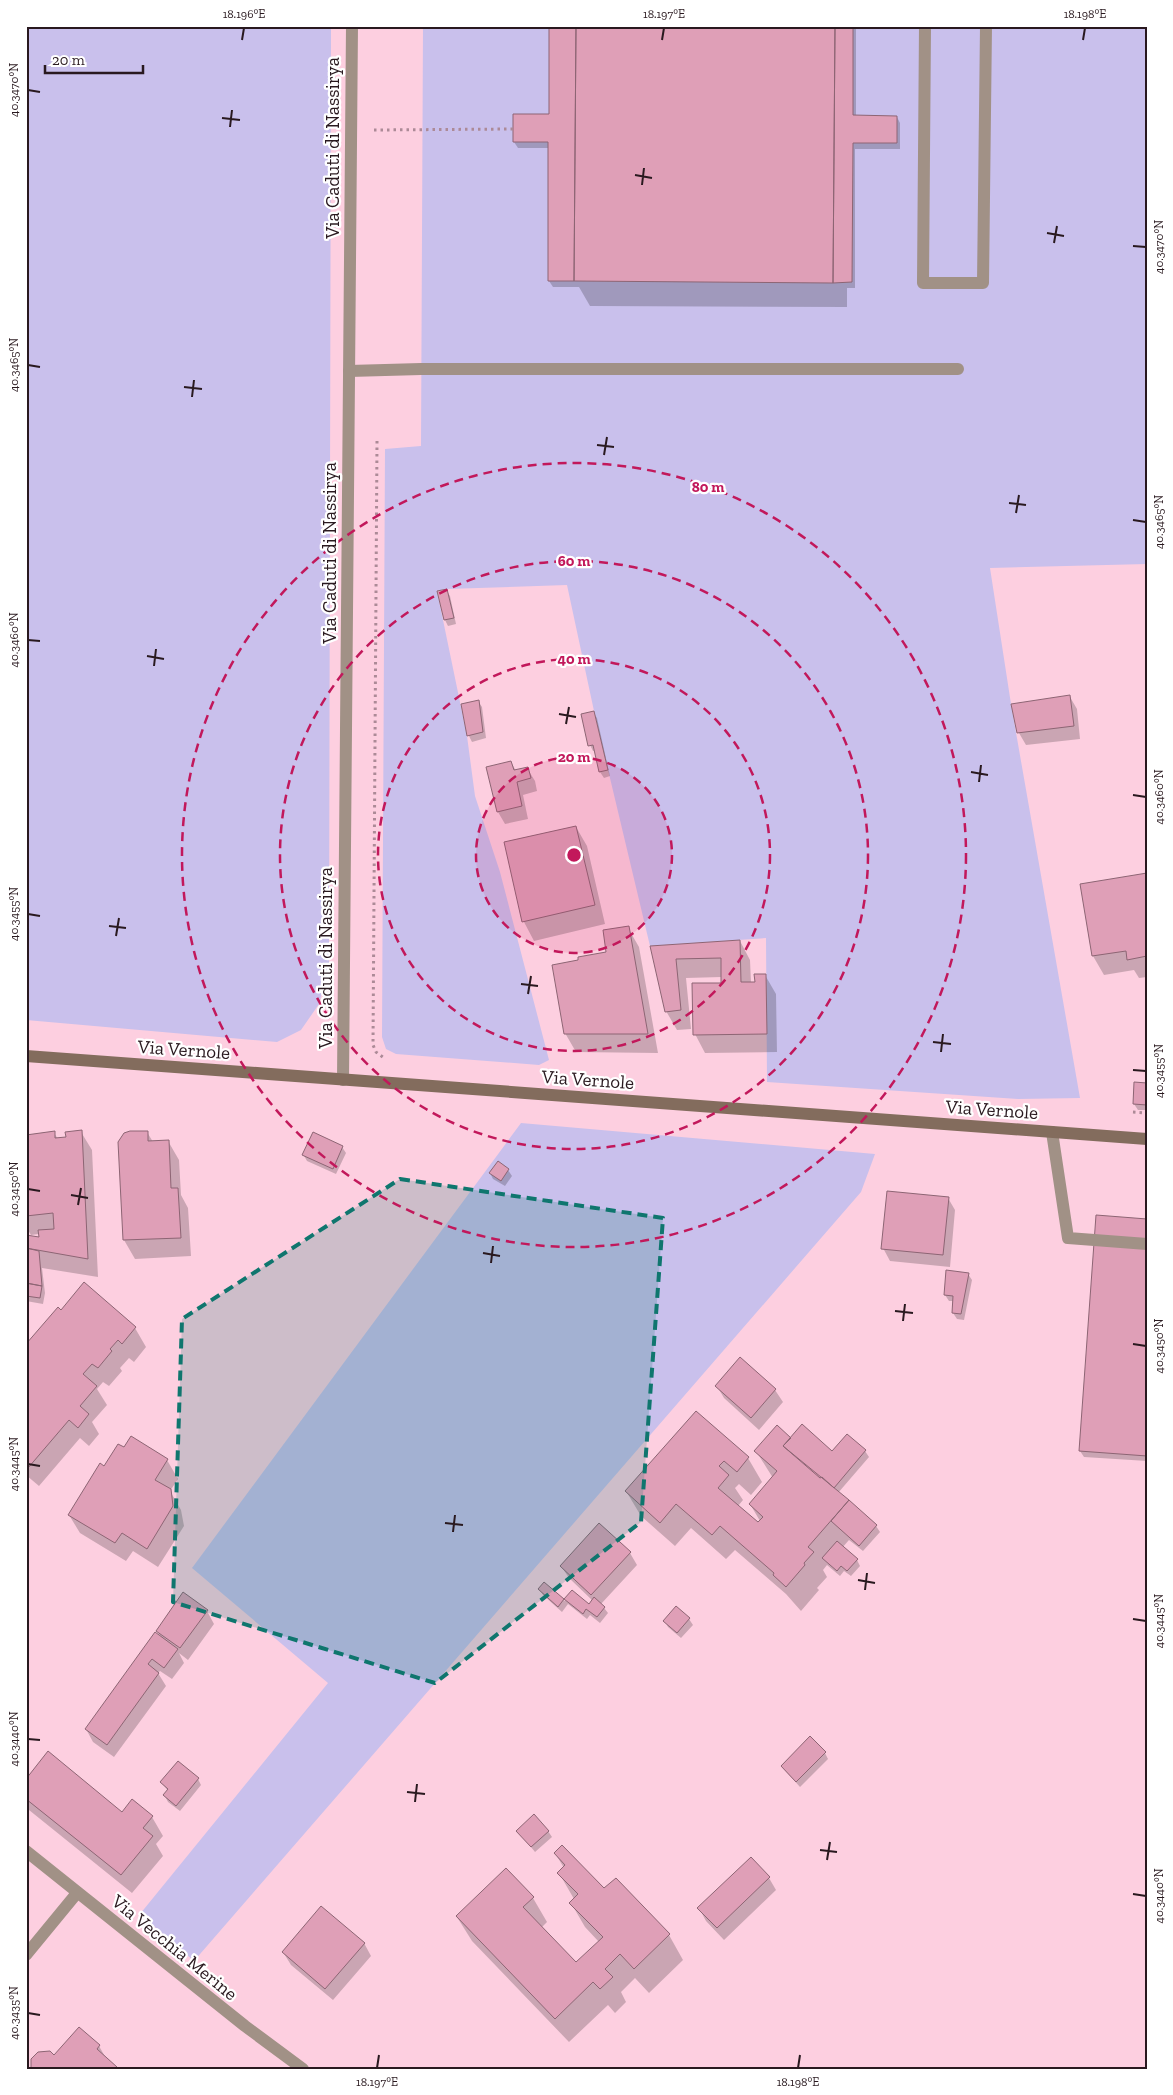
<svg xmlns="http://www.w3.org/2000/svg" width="1173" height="2095" viewBox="0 0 1173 2095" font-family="'Zilla Slab',serif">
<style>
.green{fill:#c9c0ec}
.shadow{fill:#0003}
.building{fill:#df9fb7;stroke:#8d6574}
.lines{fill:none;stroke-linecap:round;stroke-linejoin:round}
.path{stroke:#ac8a97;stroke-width:3;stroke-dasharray:2.5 4;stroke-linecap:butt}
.service{stroke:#a19186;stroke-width:12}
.minor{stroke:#a19186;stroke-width:12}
.tertiary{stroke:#a19186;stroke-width:12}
.secondary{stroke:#836c5d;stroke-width:12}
.marked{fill:#0f766e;fill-opacity:0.2;stroke:#0f766e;stroke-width:4;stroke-dasharray:10 6;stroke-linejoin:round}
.ticks{fill:none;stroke:#29191f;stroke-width:2}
.ring{fill:none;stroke:#c2185b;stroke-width:2.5;stroke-dasharray:9 6}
.labels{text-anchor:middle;stroke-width:4.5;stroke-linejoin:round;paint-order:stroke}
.street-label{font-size:19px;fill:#29191f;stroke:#fff}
.centre{fill:#c2185b;stroke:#fff;stroke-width:2.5}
.ring-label{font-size:15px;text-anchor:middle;font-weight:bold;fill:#c2185b;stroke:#fff;stroke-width:4.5;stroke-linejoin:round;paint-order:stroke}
.neatline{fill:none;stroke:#29191f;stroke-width:2}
.ticks-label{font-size:12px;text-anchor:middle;fill:#29191f}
</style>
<rect width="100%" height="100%" fill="#fdcfe0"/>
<path class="green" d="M26 26H331L329 964 319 1004 301 1030 277 1042 26 1020Z
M423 26H1147V564L990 568 1011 704 1080 1098 1018 1099 767 1082 766 938 650 946 594 711 567 585 447 589 437 591 467 736 475 796 500 872 549 1060 539 1065 396 1054 386 1049 382 1037 385 449 421 446Z
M521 1123 875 1154 861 1192 194 1961 140 1914 328 1683 192 1568Z"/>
<path class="shadow" d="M550 26H856V117H897L900 123V149H855V288H847V307L590 306 579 287H553L549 281 550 148H518L514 142 550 116Z
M446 590 450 596 456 624 448 626 445 620Z
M1070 697 1077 709 1080 739 1026 745 1019 733Z
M478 701 482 707 486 738 472 742 469 736 463 705Z
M593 712 597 718 610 776 604 778 600 772 595 751H593L590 745Z
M511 762 516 771 527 768 535 781 537 791 523 795 528 819 505 824 498 812Z
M576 827 587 846 605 924 534 941 524 922 505 843Z
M1147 874V977L1139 978 1134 970 1104 975 1093 956 1082 885Z
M628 928 639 947 658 1053 576 1052 565 1033 580 961 608 953Z
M740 941 750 960 751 983H756L765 975 776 994 777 1052 705 1053 695 1034 722 984V977L686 978 691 1029 677 1030 666 1011 651 947Z
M1147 1084V1110H1138L1134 1104Z
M81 1132 92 1150 98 1277 42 1268 45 1293 43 1304 26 1301V1236L40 1238 39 1234 31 1235 26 1227V1136L54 1133 58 1139 67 1138Z
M147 1132 153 1142 168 1141 179 1160 181 1195 188 1208 191 1256 135 1259 124 1240 119 1142Z
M342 1147 346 1153 336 1174 307 1161 303 1154Z
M498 1163 508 1170 512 1176 505 1186 493 1179 490 1173Z
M948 1198 955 1210 950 1267 890 1261 883 1248Z
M1147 1220V1461L1084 1457 1080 1451Z
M968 1274 972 1280 964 1320 957 1319 953 1313 954 1301H949L945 1295Z
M84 1284 135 1328 146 1347 134 1362 129 1358 120 1368 122 1371 109 1386 103 1382 97 1389 107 1405 92 1422 99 1434 89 1446 80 1438 39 1486 26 1475V1346L61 1311Z
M717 1386 775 1390 783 1402 759 1430 724 1398Z
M696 1412 748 1458 762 1482 751 1495 739 1484 735 1488 743 1500 738 1506 758 1524 760 1521 750 1504 773 1478 756 1451 790 1439 833 1452 847 1436 865 1451 869 1457 838 1493 876 1526 880 1532 863 1551 849 1540 842 1548 857 1560 860 1566 851 1576 844 1571 840 1576 827 1565 823 1570 827 1577 817 1588 819 1590 801 1611 786 1594 735 1550 726 1559 691 1528 675 1546 641 1516 626 1491Z
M124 1449 167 1460 178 1479 170 1491 181 1510 184 1526 158 1567 133 1551 126 1561 80 1533 69 1515 105 1468Z
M630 1553 637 1565 601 1604 608 1613 600 1623 590 1615 587 1619 568 1604 562 1612 543 1595 540 1589 545 1584 565 1601 572 1592 589 1605 593 1601 569 1578 561 1566Z
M676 1607 689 1619 693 1625 681 1638 668 1627 665 1621Z
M207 1611 214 1624 188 1660 179 1653 184 1663 172 1679 160 1671 158 1673 166 1686 114 1757 93 1742 86 1729 162 1639 157 1631Z
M825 1753 828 1759 800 1787 782 1767Z
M198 1779 201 1785 180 1811 168 1802 165 1796 168 1791 162 1783Z
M26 1781 123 1814 152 1817 163 1836 156 1844 163 1856 132 1893 29 1810 26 1805Z
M518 1831H548L552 1837 535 1852Z
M555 1853 669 1935 683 1960 649 1993 635 1978 621 1992 626 2002 615 2013 608 2005 569 2042 472 1941 457 1917 533 1898 547 1922 541 1928 576 1964 599 1942 585 1927 571 1903 574 1899 559 1873 564 1868Z
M769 1878 776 1890 724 1940 706 1921 699 1908Z
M364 1943 371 1956 333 2000 291 1965 283 1952Z
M79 2029 99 2046 107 2060 117 2069H33L54 2057Z"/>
<path class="building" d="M549 26H576L574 281H548V142H513V114H549Z
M576 26H835L833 283 574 281Z
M835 26H853V115L897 116V143H853L852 282 833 283Z
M447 589 454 618 444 620 437 591Z
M1070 695 1074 726 1017 733 1011 704Z
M479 700 483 732 467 736 461 704Z
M594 711 608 770 599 772 593 745 588 746 581 714Z
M511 761 514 770 528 767 531 778 517 782 522 806 497 812 486 767Z
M576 826 595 905 522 922 504 842Z
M1147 873V956L1127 960 1126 951 1092 956 1080 884Z
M629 926 648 1034H564L552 965 578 960V957L606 952 603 930Z
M740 940 741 982H755L754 974H766L767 1034 693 1035 692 983H721V958L676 959 681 1010 665 1012 650 946Z
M1134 1082 1147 1083V1105L1133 1104Z
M82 1130 88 1259 26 1248V1235L39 1237 38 1230 54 1229 53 1213 26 1216V1135L55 1131V1138L66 1137 65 1132Z
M130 1131H148V1141L169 1140 171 1188H178L181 1238 123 1240 118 1142 124 1133Z
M313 1132 343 1146 333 1169 302 1155Z
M498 1161 509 1169 501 1181 489 1173Z
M887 1191 949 1197 943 1255 881 1249Z
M1096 1215 1147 1219V1456L1079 1451Z
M26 1248 39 1251 42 1286 26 1283Z
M946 1270 969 1273 961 1314 952 1313 953 1296 944 1295Z
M84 1282 136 1327 122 1344 118 1340 110 1349 112 1351 98 1368 92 1364 83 1374 97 1386 80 1406 89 1414 78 1428 69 1420 28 1468 26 1467V1344L58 1307 61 1310Z
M26 1283 42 1286 40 1298 26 1296Z
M740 1357 776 1389 751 1418 715 1386Z
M696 1411 749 1457 737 1472 724 1461 719 1466 729 1475 718 1488 758 1522 763 1517 749 1504 777 1471 754 1451 777 1425 791 1438 783 1446 849 1500 808 1547 814 1552 804 1563 805 1565 786 1587 773 1575 774 1573 720 1526 712 1535 676 1504 660 1523 625 1491Z
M802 1424 832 1451 847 1434 866 1450 834 1488 822 1477 820 1478 783 1446Z
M131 1436 168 1459 155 1480 171 1489 173 1506 147 1549 122 1533 115 1543 68 1515 100 1463 104 1466 118 1444 124 1447Z
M849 1500 877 1525 859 1546 831 1521Z
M599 1523 631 1552 591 1595 560 1566Z
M837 1541 858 1559 847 1571 841 1566 837 1571 822 1558Z
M544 1582 564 1599 558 1607 538 1589Z
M572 1590 589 1604 594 1597 605 1607 597 1617 586 1609 583 1614 564 1599Z
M183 1592 208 1610 180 1648 156 1631Z
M676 1606 690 1618 677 1633 663 1621Z
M155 1632 178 1649 164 1668 152 1659 148 1664 159 1673 107 1745 85 1729Z
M810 1736 826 1752 796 1782 781 1766Z
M48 1751 122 1812 132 1799 153 1816 143 1828 153 1836 121 1875 26 1799V1779Z
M178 1761 199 1778 176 1806 163 1795 168 1789 160 1782Z
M534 1814 549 1831 531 1847 516 1831Z
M562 1845 604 1888 616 1878 670 1934 634 1969 620 1954 605 1969 613 1977 600 1989 593 1982 555 2019 456 1916 506 1868 534 1897 523 1907 576 1962 603 1937 569 1903 578 1894 557 1873 565 1865 554 1853Z
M751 1857 770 1877 717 1928 697 1908Z
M321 1906 365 1943 325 1989 282 1952Z
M79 2027 100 2045 97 2049 117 2067 116 2069H31V2059L38 2052 50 2051 54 2055Z"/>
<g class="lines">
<path class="path" d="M374 130 513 129
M377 441 373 1045 376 1052 384 1058
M1133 1112 1147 1113"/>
<path class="service" d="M925 26 923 283H983L986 26
M349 371 421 369H958
M1052 1132 1068 1238 1147 1244"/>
<path class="minor" d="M26 1851 245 2026 303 2069
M26 1955 77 1893"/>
<path class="tertiary" d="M343 1080 352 26"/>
<path class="secondary" d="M26 1056 1147 1139"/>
</g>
<path class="marked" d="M400 1179 663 1218 641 1522 435 1683 173 1602 182 1319Z"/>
<path class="ticks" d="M242 40 244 28M662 40 664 28M1083 40 1085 28M28 90 40 92M222 118 240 120M230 127 232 110M635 175 652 178M642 185 644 168M1047 233 1064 236M1054 243 1057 226M1133 246 1146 247M28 365 40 367M184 387 202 389M192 397 194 380M597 445 614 447M604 455 607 437M1009 503 1026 505M1016 513 1019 495M1133 520 1146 522M28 640 40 641M147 656 164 659M154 666 156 649M559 714 576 717M566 724 569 707M971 772 988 775M979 782 981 765M1133 795 1146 797M28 914 40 916M109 926 126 928M116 936 119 918M521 984 538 986M528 994 531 976M933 1042 951 1044M941 1052 943 1034M1133 1070 1146 1071M28 1189 40 1191M71 1195 88 1198M78 1205 81 1188M483 1253 500 1256M491 1263 493 1246M895 1311 913 1313M903 1321 905 1304M1133 1344 1146 1346M28 1464 40 1466M445 1523 463 1525M453 1532 455 1515M858 1580 875 1583M865 1590 867 1573M1133 1619 1146 1621M28 1739 40 1740M407 1792 425 1794M415 1802 417 1784M820 1850 837 1852M827 1860 830 1842M1133 1894 1146 1896M28 2013 40 2015M377 2068 379 2055M798 2068 800 2055"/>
<circle cx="574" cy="855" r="98" fill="#c2185b" fill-opacity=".12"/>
<g class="ring">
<circle cx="574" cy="855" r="98"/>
<circle cx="574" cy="855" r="196"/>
<circle cx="574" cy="855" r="294"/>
<circle cx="574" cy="855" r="392"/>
</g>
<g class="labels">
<g class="street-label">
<text transform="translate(332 148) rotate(-90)" y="7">Via Caduti di Nassirya</text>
<text transform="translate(329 553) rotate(-90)" y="7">Via Caduti di Nassirya</text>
<text transform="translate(325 958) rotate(-90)" y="7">Via Caduti di Nassirya</text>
<text transform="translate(184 1049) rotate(4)" y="7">Via Vernole</text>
<text transform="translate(588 1079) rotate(4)" y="7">Via Vernole</text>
<text transform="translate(992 1109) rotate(4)" y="7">Via Vernole</text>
<text transform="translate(175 1947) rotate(39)" y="7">Via Vecchia Merine</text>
</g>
</g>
<circle cx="574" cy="855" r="8" class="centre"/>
<g class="ring-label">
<text x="708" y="492">80 m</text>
<text x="574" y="566">60 m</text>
<text x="574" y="664">40 m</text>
<text x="574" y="762">20 m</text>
</g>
<rect width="1173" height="2095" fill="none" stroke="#ffffff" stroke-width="55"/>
<path d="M45 65v8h98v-8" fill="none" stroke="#29191f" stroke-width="2.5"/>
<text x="52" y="65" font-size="15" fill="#29191f" stroke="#ffffff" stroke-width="4" paint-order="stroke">20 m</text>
<rect x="28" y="28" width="1118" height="2040" class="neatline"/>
<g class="ticks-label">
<text x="244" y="18">18.196°E</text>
<text x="664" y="18">18.197°E</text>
<text x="1085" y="18">18.198°E</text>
<text transform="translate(14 90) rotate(-90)" y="4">40.3470°N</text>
<text transform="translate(1159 247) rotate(-90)" y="4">40.3470°N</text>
<text transform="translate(14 365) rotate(-90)" y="4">40.3465°N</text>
<text transform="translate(1159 522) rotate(-90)" y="4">40.3465°N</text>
<text transform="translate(14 640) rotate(-90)" y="4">40.3460°N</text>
<text transform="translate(1159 797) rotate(-90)" y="4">40.3460°N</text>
<text transform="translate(14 914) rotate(-90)" y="4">40.3455°N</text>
<text transform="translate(1159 1071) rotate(-90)" y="4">40.3455°N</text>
<text transform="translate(14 1189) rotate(-90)" y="4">40.3450°N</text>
<text transform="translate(1159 1346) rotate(-90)" y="4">40.3450°N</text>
<text transform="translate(14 1464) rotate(-90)" y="4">40.3445°N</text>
<text transform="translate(1159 1621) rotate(-90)" y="4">40.3445°N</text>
<text transform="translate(14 1739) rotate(-90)" y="4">40.3440°N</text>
<text transform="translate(1159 1896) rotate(-90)" y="4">40.3440°N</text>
<text transform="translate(14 2013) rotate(-90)" y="4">40.3435°N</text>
<text x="377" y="2086">18.197°E</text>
<text x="798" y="2086">18.198°E</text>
</g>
</svg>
